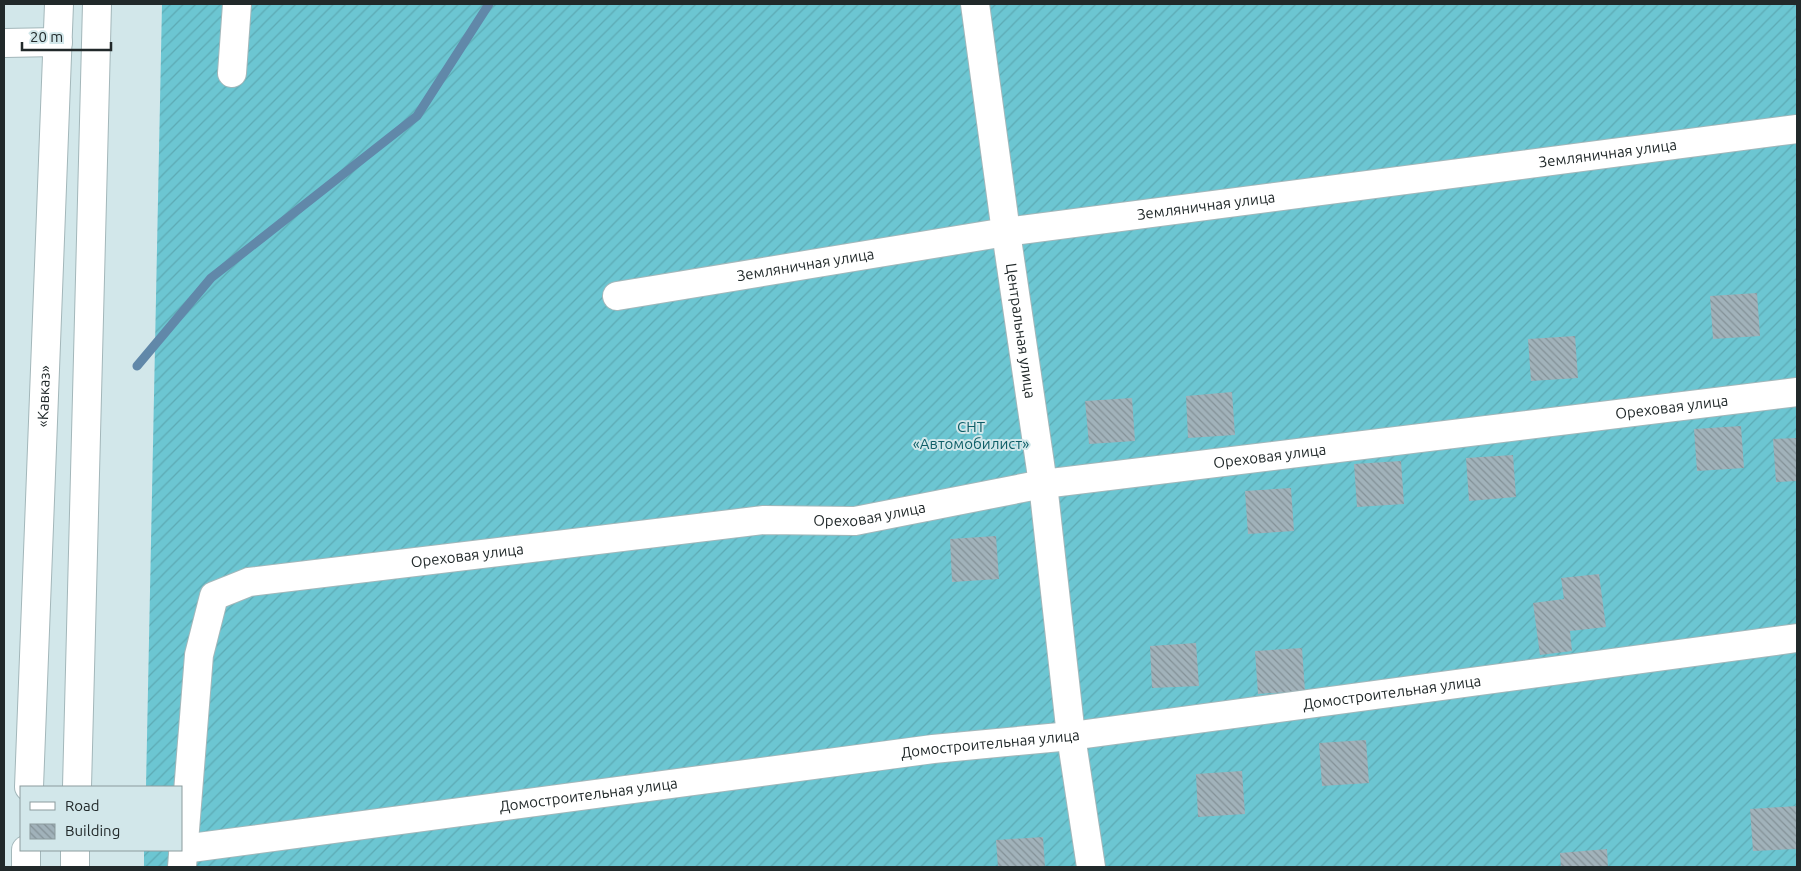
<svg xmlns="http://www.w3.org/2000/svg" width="1801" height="871" viewBox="0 0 1801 871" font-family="Ubuntu,sans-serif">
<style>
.garden{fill:url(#garden-furrows)}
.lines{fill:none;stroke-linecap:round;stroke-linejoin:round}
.stream{stroke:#6188a9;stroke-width:9}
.building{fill:url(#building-back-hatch)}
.minor-casing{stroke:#a3b7ba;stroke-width:30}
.highway-casing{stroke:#a3b7ba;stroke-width:30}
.minor{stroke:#fff;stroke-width:28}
.highway{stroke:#fff;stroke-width:28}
.labels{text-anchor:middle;stroke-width:4;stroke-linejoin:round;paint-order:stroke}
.street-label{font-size:15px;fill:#21292a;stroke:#d2e7ea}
.park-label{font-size:15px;fill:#0e5e67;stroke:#d2e7ea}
</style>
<defs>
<pattern id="garden-furrows" width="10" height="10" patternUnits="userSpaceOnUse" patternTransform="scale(1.25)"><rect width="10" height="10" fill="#6cc6d2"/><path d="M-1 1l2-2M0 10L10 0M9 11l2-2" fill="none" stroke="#5daab4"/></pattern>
<pattern id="building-back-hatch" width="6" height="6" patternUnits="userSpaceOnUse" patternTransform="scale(1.25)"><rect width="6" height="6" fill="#a1b2ba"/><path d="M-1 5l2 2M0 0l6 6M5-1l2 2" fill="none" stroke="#839197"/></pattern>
</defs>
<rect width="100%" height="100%" fill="#d2e7ea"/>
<path class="garden" d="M162 4H1797V867H144V850H181V787H146Z"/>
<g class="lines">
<path class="stream" d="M137 366 211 278 417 116 489 4"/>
</g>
<path class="building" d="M1757 293 1760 336 1713 339 1710 296Z
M1575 336 1578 378 1531 381 1528 339Z
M1232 392 1235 435 1188 438 1186 396Z
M1132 398 1135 441 1089 444 1085 401Z
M1741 426 1744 468 1697 471 1694 429Z
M1797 438V481L1776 482 1773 439Z
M1513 455 1516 497 1469 501 1466 458Z
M1401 461 1404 504 1357 507 1354 464Z
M1291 488 1294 531 1248 534 1245 491Z
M996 536 999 579 952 582 950 539Z
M1599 574 1606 627 1570 631 1572 651 1540 655 1533 603 1564 599 1561 578Z
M1196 643 1199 686 1152 688 1150 646Z
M1302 648 1305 691 1258 694 1255 651Z
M1366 740 1369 783 1322 786 1319 743Z
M1242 771 1245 814 1198 817 1196 774Z
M1797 806V849L1753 851 1750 809Z
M1043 837 1045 867H998L996 840Z
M1607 849 1608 867H1561L1560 853Z"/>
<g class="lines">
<g class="minor-casing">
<g id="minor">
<path id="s1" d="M975 4 1006 232 1043 484 1071 736 1091 867"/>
<path d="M4 43 58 42"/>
<path d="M232 73 237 4"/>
<path id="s2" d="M617 296 1006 232 1797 129"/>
<path id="s3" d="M183 849 933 749 1071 736 1797 638"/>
<path id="s4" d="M182 867 199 655 214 596 249 582 764 520 855 521 1043 484 1797 392"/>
</g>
</g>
<g class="highway-casing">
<g id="highway">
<path id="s5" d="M29 787 59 4"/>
<path d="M77 787 97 4"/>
<path d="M26 867V850"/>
<path d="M75 867V850"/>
</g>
</g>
<use href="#minor" class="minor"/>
<use href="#highway" class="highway"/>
</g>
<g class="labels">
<g class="street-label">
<text dy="5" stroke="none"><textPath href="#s2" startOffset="1001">Земляничная улица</textPath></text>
<text dy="5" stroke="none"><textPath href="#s2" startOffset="596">Земляничная улица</textPath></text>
<text dy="5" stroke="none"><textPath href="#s2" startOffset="191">Земляничная улица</textPath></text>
<text dy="5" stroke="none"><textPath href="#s1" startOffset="330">Центральная улица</textPath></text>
<text dy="5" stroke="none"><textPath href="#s5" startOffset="391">«Кавказ»</textPath></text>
<text dy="5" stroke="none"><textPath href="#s4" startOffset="1746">Ореховая улица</textPath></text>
<text dy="5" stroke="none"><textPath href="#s4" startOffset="1341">Ореховая улица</textPath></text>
<text dy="5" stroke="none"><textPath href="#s4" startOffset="936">Ореховая улица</textPath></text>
<text dy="5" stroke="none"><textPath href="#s4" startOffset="531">Ореховая улица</textPath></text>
<text dy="5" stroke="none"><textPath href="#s3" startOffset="1219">Домостроительная улица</textPath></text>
<text dy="5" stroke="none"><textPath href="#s3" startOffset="814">Домостроительная улица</textPath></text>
<text dy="5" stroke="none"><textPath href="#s3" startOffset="409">Домостроительная улица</textPath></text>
</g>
<g class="park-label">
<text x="971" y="432">СНТ<tspan x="971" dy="17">«Автомобилист»</tspan></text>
</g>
</g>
<rect width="1801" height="871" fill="none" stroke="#21292a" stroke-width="10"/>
<rect x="20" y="786" width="162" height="65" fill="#d2e7ea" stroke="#8b9b9d"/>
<rect x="30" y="802" width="25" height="8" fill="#ffffff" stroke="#8b9b9d"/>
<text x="65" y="811" font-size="15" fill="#21292a">Road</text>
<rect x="30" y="824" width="25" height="15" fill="url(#building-back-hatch)" stroke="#8b9b9d"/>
<text x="65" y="836" font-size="15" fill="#21292a">Building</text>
<path d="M22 42v8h89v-8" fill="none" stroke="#21292a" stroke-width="2.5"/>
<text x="30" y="42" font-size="15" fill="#21292a" stroke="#d2e7ea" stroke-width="4" paint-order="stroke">20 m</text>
</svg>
